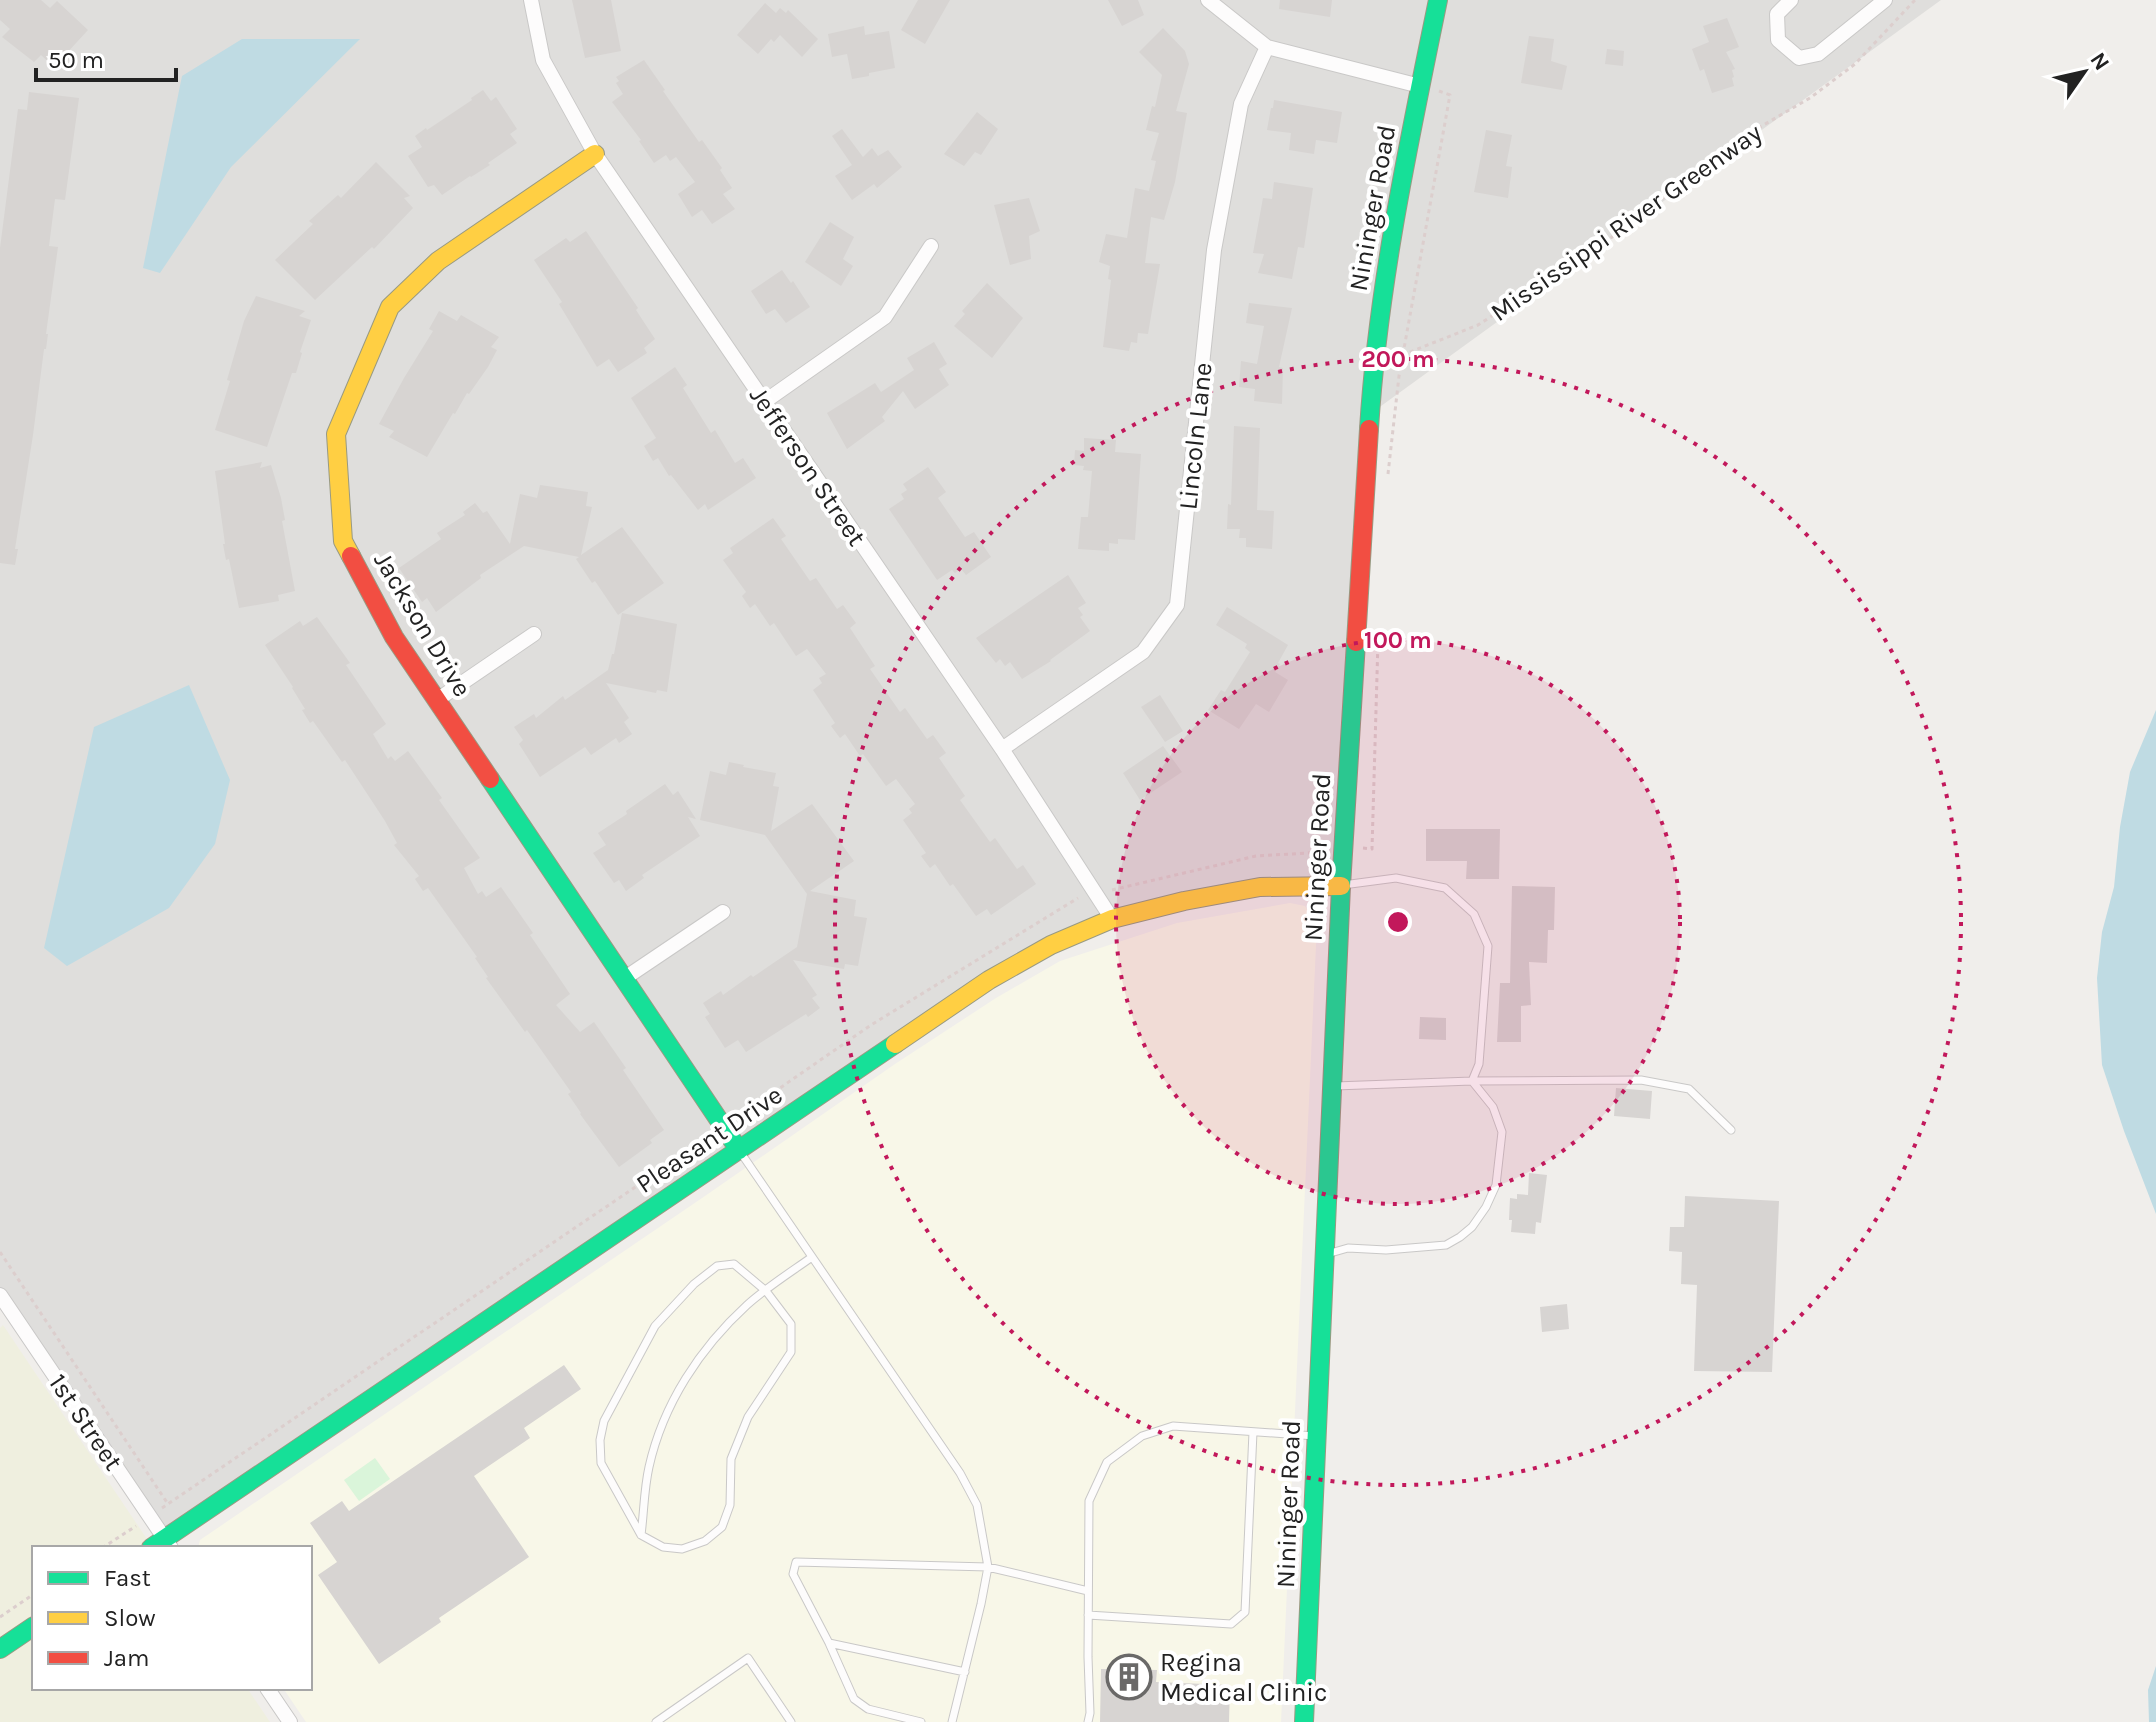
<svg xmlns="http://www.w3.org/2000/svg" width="2156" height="1722" viewBox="0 0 2156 1722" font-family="Karla,sans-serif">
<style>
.residential{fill:#dfdedc}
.education{fill:#f8f7e8}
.farmland{fill:#efefdf}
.park{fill:#daf5da}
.water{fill:#bfdbe3}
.building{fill:#d7d4d2}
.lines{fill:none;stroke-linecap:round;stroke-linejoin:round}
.lane-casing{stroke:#c9c8c7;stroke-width:9}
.street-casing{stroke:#c9c8c7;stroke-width:16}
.fast-casing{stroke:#999a82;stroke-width:20}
.slow-casing{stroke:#999a82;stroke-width:20}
.jam-casing{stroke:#999a82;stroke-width:20}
.path{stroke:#dccecd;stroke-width:3;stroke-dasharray:4 4;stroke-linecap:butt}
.lane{stroke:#fdfcfc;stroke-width:7}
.street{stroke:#fdfcfc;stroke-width:14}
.fast{stroke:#16e098;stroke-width:18}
.slow{stroke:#ffcf43;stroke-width:18}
.jam{stroke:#f24e42;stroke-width:18}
.ring{fill:none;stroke:#c2185b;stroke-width:4;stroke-dasharray:4 8}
.labels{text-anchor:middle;stroke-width:8;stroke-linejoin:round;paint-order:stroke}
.street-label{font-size:26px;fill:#222;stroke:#fff}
.poi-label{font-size:26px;fill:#222;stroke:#fff;text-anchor:start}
.centre{fill:#c2185b;stroke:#fff;stroke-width:4}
.ring-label{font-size:24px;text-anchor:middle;font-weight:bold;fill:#c2185b;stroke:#fff;stroke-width:8;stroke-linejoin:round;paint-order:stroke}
</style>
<rect width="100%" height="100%" fill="#f0eeeb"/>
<path class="residential" d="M0 0H1941L1370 414 1341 886 1260 887 1051 945 165 1539 0 1295Z"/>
<path class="education" d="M1290 903 1305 906 1317 923 1281 1722H306L283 1688H310V1548H198L200 1540 705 1196 895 1064 996 998 1060 961 1177 923Z"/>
<path class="farmland" d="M3 1325 153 1548H34V1688H247L270 1722H0V1328Z"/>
<path class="park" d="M375 1458 390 1479 359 1501 344 1480Z"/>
<path class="water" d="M242 39H360L231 167 160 273 143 268 182 76Z
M189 685 230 780 215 844 169 908 67 966 44 948 94 727Z
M2156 710V1214L2124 1131 2102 1065 2097 978 2102 932 2114 887 2120 827 2130 772Z
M2156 1666V1722H2149L2148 1690Z"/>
<path class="building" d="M0 0H41L50 8 57 1 88 30 54 67 41 55 34 62 2 37 10 29 0 20Z
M572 0H611L621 51 585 58Z
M918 0H950L925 44 901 30Z
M1108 0H1138L1144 15 1122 26Z
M1280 0H1332L1330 17 1279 9Z
M765 3 776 13 780 8 786 13 788 10 818 39 802 57 780 35 774 42 771 39 758 54 737 35Z
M1727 18 1739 47 1726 52 1735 69 1732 70 1734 77 1732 78 1734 86 1712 93 1704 69 1700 71 1692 49 1709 42 1703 26Z
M864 26 865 35 889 31 895 68 869 73V76L852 79 847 54 832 57 828 34Z
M1163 28 1185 51 1189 64 1176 111 1187 113 1175 182 1164 220 1151 217 1145 263 1160 264 1152 310 1148 334 1138 333 1137 343 1131 342 1129 351 1103 347 1111 280 1108 279 1110 266 1099 262 1106 234 1127 238 1135 188 1149 191 1156 161 1151 160 1159 133 1146 130 1152 106 1155 107 1162 75 1139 52Z
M1529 36 1554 39 1551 61 1567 66 1562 90 1521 83Z
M1607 49 1624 51 1623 66 1605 64Z
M644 60 665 90 663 91 699 142 702 140 722 168 720 170 732 188 723 194 735 209 712 224 702 210 692 217 678 194 695 182 676 157 670 161 666 155 654 163 639 141 641 140 612 102 623 94 616 83 619 81 616 77Z
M483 90 491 101 496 97 517 129 510 134 517 143 488 163 490 165 471 177 470 176 442 195 434 185 428 187 408 156 422 147 415 136 426 128 427 130 472 100 471 98Z
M29 92 79 98 65 200 55 199 49 246 58 247 46 334H48L46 349H44L33 435 15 549H18L15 565 0 563V248L18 109 27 110Z
M1274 100 1342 112 1337 143 1316 140 1314 154 1289 150 1291 133 1267 130 1271 108H1273Z
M977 112 998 129 981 155 975 152 964 166 944 154Z
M842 129 863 157 872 148 878 156 888 150 902 167 877 188 874 184 852 200 835 176 852 165 832 136Z
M1486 130 1512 135 1506 166 1512 167 1508 198 1474 192Z
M376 162 410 196 404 198 413 208 374 249 372 247 315 300 275 260 313 224 309 221 338 195 341 198Z
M1274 182 1313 188 1304 248 1298 247 1292 279 1258 273 1264 254 1253 253 1263 198 1272 199Z
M1029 198 1040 231 1029 236 1031 259 1010 265 994 205Z
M830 222 854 237 843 259 853 266 841 286 805 262Z
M586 231 638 308 636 310 655 339 644 348 647 353 618 372 609 359 597 367 559 304 562 302 534 260 566 238 570 242Z
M782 270 791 283 793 281 810 307 786 323 775 309 766 314 751 291Z
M987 283 1023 318 992 358 954 326 965 314 962 311Z
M256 296 305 311 299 316 311 320 300 352 302 353 296 373H292L267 447 215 430 230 381 227 380 244 321Z
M1249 303 1292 308 1279 367 1283 368 1282 404 1254 401 1255 389 1239 387 1241 361 1257 364 1264 326 1246 323Z
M439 311 457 321 461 315 499 337 491 347 497 350 488 367 469 394 467 393 455 414 453 413 427 457 389 437 394 431 379 424 404 378 433 331 429 329Z
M934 342 947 364 939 369 949 385 915 409 903 391 882 417 885 421 847 449 827 413 875 383 881 392 914 370 907 358Z
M675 367 687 385 683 388 711 433 715 430 735 463 743 458 756 478 708 510 705 504 698 510 671 475 669 476 658 458 653 461 644 446 656 438 631 398Z
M1234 426 1260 428 1257 510 1274 511 1272 549 1246 547V538H1239L1240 529H1227L1228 504 1231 505Z
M1084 438 1116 440 1115 452 1141 454 1135 540 1118 539V544L1109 543V551L1078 549 1081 517H1088L1092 471 1083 470 1084 466 1074 465 1075 450 1084 451Z
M262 462 260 468 271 465 281 498 285 520 282 521 295 591 278 595 279 601 239 608 229 559 226 560 223 544H225L215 471Z
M928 467 946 492 938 498 965 537 974 532 991 557 966 575 961 569 955 573 952 570 937 580 889 509 904 499 901 494 907 490 903 484Z
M540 485 588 492 586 506 592 507 581 555 622 527 664 583 618 615 595 581 592 583 576 559 579 557 524 546 480 575 481 578 436 612 427 598 422 602 399 568 441 539 437 533 465 515 463 512 475 503 483 513 487 511 510 544 520 494 537 498Z
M773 518 786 536 781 539 810 581 816 578 837 609 843 605 856 623 850 628 875 666 870 669 900 712 905 708 927 739 933 735 946 753 939 758 965 796 960 800 990 842 995 838 1017 869 1023 865 1036 884 991 915 987 909 976 916 953 884 950 886 935 864 930 868 921 856 926 853 903 820 912 813 909 809 915 804 896 779 886 786 863 754 860 756 845 734 840 738 831 726 835 723 813 690 822 683 819 678 826 674 807 649 796 656 774 623 770 626 755 604 750 608 742 596 746 592 723 560 733 553 730 548Z
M1068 575 1086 603 1078 608 1083 615 1080 617 1090 631 1050 660 1051 661 1022 679 1010 662 1005 666 1000 659 996 663 976 638Z
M1227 607 1288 645 1278 663 1280 664 1275 672 1288 680 1269 712 1256 704 1239 729 1208 710 1221 690 1225 692 1250 652 1245 648 1247 644 1216 625Z
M622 613 677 624 667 692 657 690 656 693 606 683 629 718 624 722 632 734 619 743 616 738 591 755 585 747 540 777 519 744 523 740 514 727 534 714 536 718 563 696 565 700 608 670 612 654H614Z
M317 617 350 663 346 665 386 724 373 734 388 759 391 756 395 761 408 751 442 798 439 800 480 858 464 868 478 894 482 891 486 897 501 887 533 933 530 935 570 994 556 1005 580 1032 594 1022 626 1068 623 1070 664 1130 650 1140 652 1143 619 1167 580 1114 581 1113 568 1094 571 1092 527 1030 525 1032 486 978 488 977 475 958 477 957 428 888 423 891 415 879 419 876 394 845 397 843 385 821 345 760 342 762 313 721 310 723 302 710 305 709 292 688 293 687 265 645 300 621 303 626Z
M1160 695 1183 731 1165 742 1141 707Z
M1163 746 1182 772 1140 800 1123 773Z
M729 762 744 765 743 767 776 773 773 786 779 787 771 831 812 804 854 861 810 891 856 900 854 916 867 918 858 966 845 964 844 969 793 960 817 995 812 998 820 1008 808 1017 806 1014 746 1052 738 1040 725 1048 705 1017 710 1014 703 1003 721 991 723 995 751 975 753 977 797 947 807 894 765 835 700 820 710 771 726 775Z
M665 784 673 795 678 791 696 819 688 817 700 836 642 875 644 878 626 891 619 880 614 883 593 853 606 845 598 833 627 814 626 811Z
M1426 829H1500L1499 879H1466L1467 861H1426Z
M1512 886 1555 887 1554 930H1548L1547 963 1529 962 1531 1005 1521 1006V1042H1497L1500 983H1510Z
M1420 1017 1446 1018V1040L1419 1039Z
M1616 1088 1652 1091 1650 1119 1614 1116Z
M1529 1173 1547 1175 1541 1223 1536 1222 1535 1234 1511 1232 1512 1220H1509L1510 1198 1517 1199V1194L1528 1195Z
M1685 1196 1779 1201 1772 1372 1694 1371 1697 1285 1681 1284 1682 1252 1669 1251 1670 1227H1684Z
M1567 1304 1569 1329 1542 1332 1540 1307Z
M564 1365 581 1389 524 1428 530 1438 474 1476 529 1557 439 1618 441 1622 379 1664 318 1575 337 1562 310 1523 342 1501 349 1511Z
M1101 1669 1157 1670 1156 1682 1230 1685 1229 1722H1100Z"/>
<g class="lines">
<g class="lane-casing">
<path id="lane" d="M1472 1081 1641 1080 1689 1089 1731 1130
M1335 1086 1472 1081 1479 1064 1488 946 1474 914 1445 888 1396 878 1343 885
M741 1153 960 1473 977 1505 988 1567 981 1604 952 1722
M1327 1254 1348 1248 1386 1250 1446 1245 1460 1237 1472 1227 1486 1207 1496 1185 1502 1132 1493 1107 1472 1081
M734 1264 766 1291 791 1324V1352L748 1417 731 1459 730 1505 722 1527 705 1541 682 1549 663 1547 641 1535 601 1463 600 1440 604 1421 655 1326 694 1284 717 1266Z
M641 1535C644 1512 644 1489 649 1467 663 1404 700 1348 747 1305 767 1287 791 1272 812 1257
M1088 1615 1231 1624 1245 1612 1253 1432
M829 1643 854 1699 868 1709 921 1722
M965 1672 829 1643 793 1574 796 1562 988 1567 1088 1591
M656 1722 748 1658 791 1722
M1088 1722 1090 1713 1088 1657 1089 1501 1107 1462 1142 1436 1173 1426 1315 1436"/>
</g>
<g class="street-casing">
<path id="street" d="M531 0 543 60 595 154 1002 749 1112 919
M1208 0 1267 47 1420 86
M1791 0 1777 14 1778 40 1799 58 1818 54 1885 0
M764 402 885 317 931 246
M437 700 534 634
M1002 749 1143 652 1177 605 1214 250 1241 104 1267 47
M625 978 723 912
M0 1295 171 1548
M267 1688 290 1722"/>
</g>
<g class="fast-casing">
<path id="fast" d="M1369 429C1378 284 1409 142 1438 0
M490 779 739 1150
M151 1548 895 1044
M0 1649 34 1626
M1304 1722 1341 886 1356 642"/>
</g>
<g class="slow-casing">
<path id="slow" d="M351 556 343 541 336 434 390 307 438 261 595 154
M895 1044 989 980 1051 945 1112 919 1184 901 1260 887 1341 886"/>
</g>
<g class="jam-casing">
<path id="jam" d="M351 556 394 637 490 779
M1356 642 1369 429"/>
</g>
<path class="path" d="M1395 358 1478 325 1599 247 1741 138 1810 98 1855 64 1915 0
M1388 474 1399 376 1450 95 1439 91
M1363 848 1372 849 1378 641
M1112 890 1256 856 1325 852
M741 1115 871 1025 1078 898
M0 1252 168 1504
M162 1508 709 1137
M102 1548 136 1526
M0 1617 34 1594"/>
<use href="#lane" class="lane"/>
<use href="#street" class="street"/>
<use href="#fast" class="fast"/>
<use href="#slow" class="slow"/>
<use href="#jam" class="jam"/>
</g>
<circle cx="1398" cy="922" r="282" fill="#c2185b" fill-opacity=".12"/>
<g class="ring">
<circle cx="1398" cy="922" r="282"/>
<circle cx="1398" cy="922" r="563"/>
</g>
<defs>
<g id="building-ring" transform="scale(2.3)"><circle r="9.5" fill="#fff" stroke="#6a6968" stroke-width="1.5"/><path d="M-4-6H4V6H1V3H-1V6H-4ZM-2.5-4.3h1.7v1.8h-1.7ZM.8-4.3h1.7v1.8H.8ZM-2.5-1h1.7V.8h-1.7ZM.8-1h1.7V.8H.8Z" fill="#6a6968"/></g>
</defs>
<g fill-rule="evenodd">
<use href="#building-ring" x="1129" y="1677"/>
</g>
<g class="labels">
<g class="street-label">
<text transform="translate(1372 208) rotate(-80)" y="9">Nininger Road</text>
<text transform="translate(1626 222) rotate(-35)" y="9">Mississippi River Greenway</text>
<text transform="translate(1195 436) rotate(-84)" y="9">Lincoln Lane</text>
<text transform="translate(808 466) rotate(56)" y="9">Jefferson Street</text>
<text transform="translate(423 624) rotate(59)" y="9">Jackson Drive</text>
<text transform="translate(1317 857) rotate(-87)" y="9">Nininger Road</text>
<text transform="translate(709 1139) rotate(-34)" y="9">Pleasant Drive</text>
<text transform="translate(86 1422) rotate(56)" y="9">1st Street</text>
<text transform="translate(1288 1504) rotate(-88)" y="9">Nininger Road</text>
</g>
<g class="poi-label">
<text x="1160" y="1671">Regina<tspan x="1160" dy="30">Medical Clinic</tspan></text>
</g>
</g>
<circle cx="1398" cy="922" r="12" class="centre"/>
<g class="ring-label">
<text x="1398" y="367">200 m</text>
<text x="1398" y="648">100 m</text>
</g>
<rect x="32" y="1546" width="280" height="144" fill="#ffffff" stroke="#a7a7a7" stroke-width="2"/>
<rect x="48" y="1572" width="40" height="12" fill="#16e098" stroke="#a7a7a7" stroke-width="2"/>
<text x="104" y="1586" font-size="24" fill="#222222">Fast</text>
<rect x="48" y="1612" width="40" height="12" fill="#ffcf43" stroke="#a7a7a7" stroke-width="2"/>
<text x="104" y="1626" font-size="24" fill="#222222">Slow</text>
<rect x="48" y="1652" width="40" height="12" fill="#f24e42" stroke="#a7a7a7" stroke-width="2"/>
<text x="104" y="1666" font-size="24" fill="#222222">Jam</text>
<g transform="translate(2084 72) rotate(56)" stroke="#ffffff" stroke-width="6" paint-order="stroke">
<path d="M0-6L14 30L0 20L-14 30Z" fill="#222222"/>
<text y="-12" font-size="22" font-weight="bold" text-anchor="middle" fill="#222222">N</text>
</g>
<path d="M36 68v12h140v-12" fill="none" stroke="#222222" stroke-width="4"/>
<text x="48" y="68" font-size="24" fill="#222222" stroke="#ffffff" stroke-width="6" paint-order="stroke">50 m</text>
</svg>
